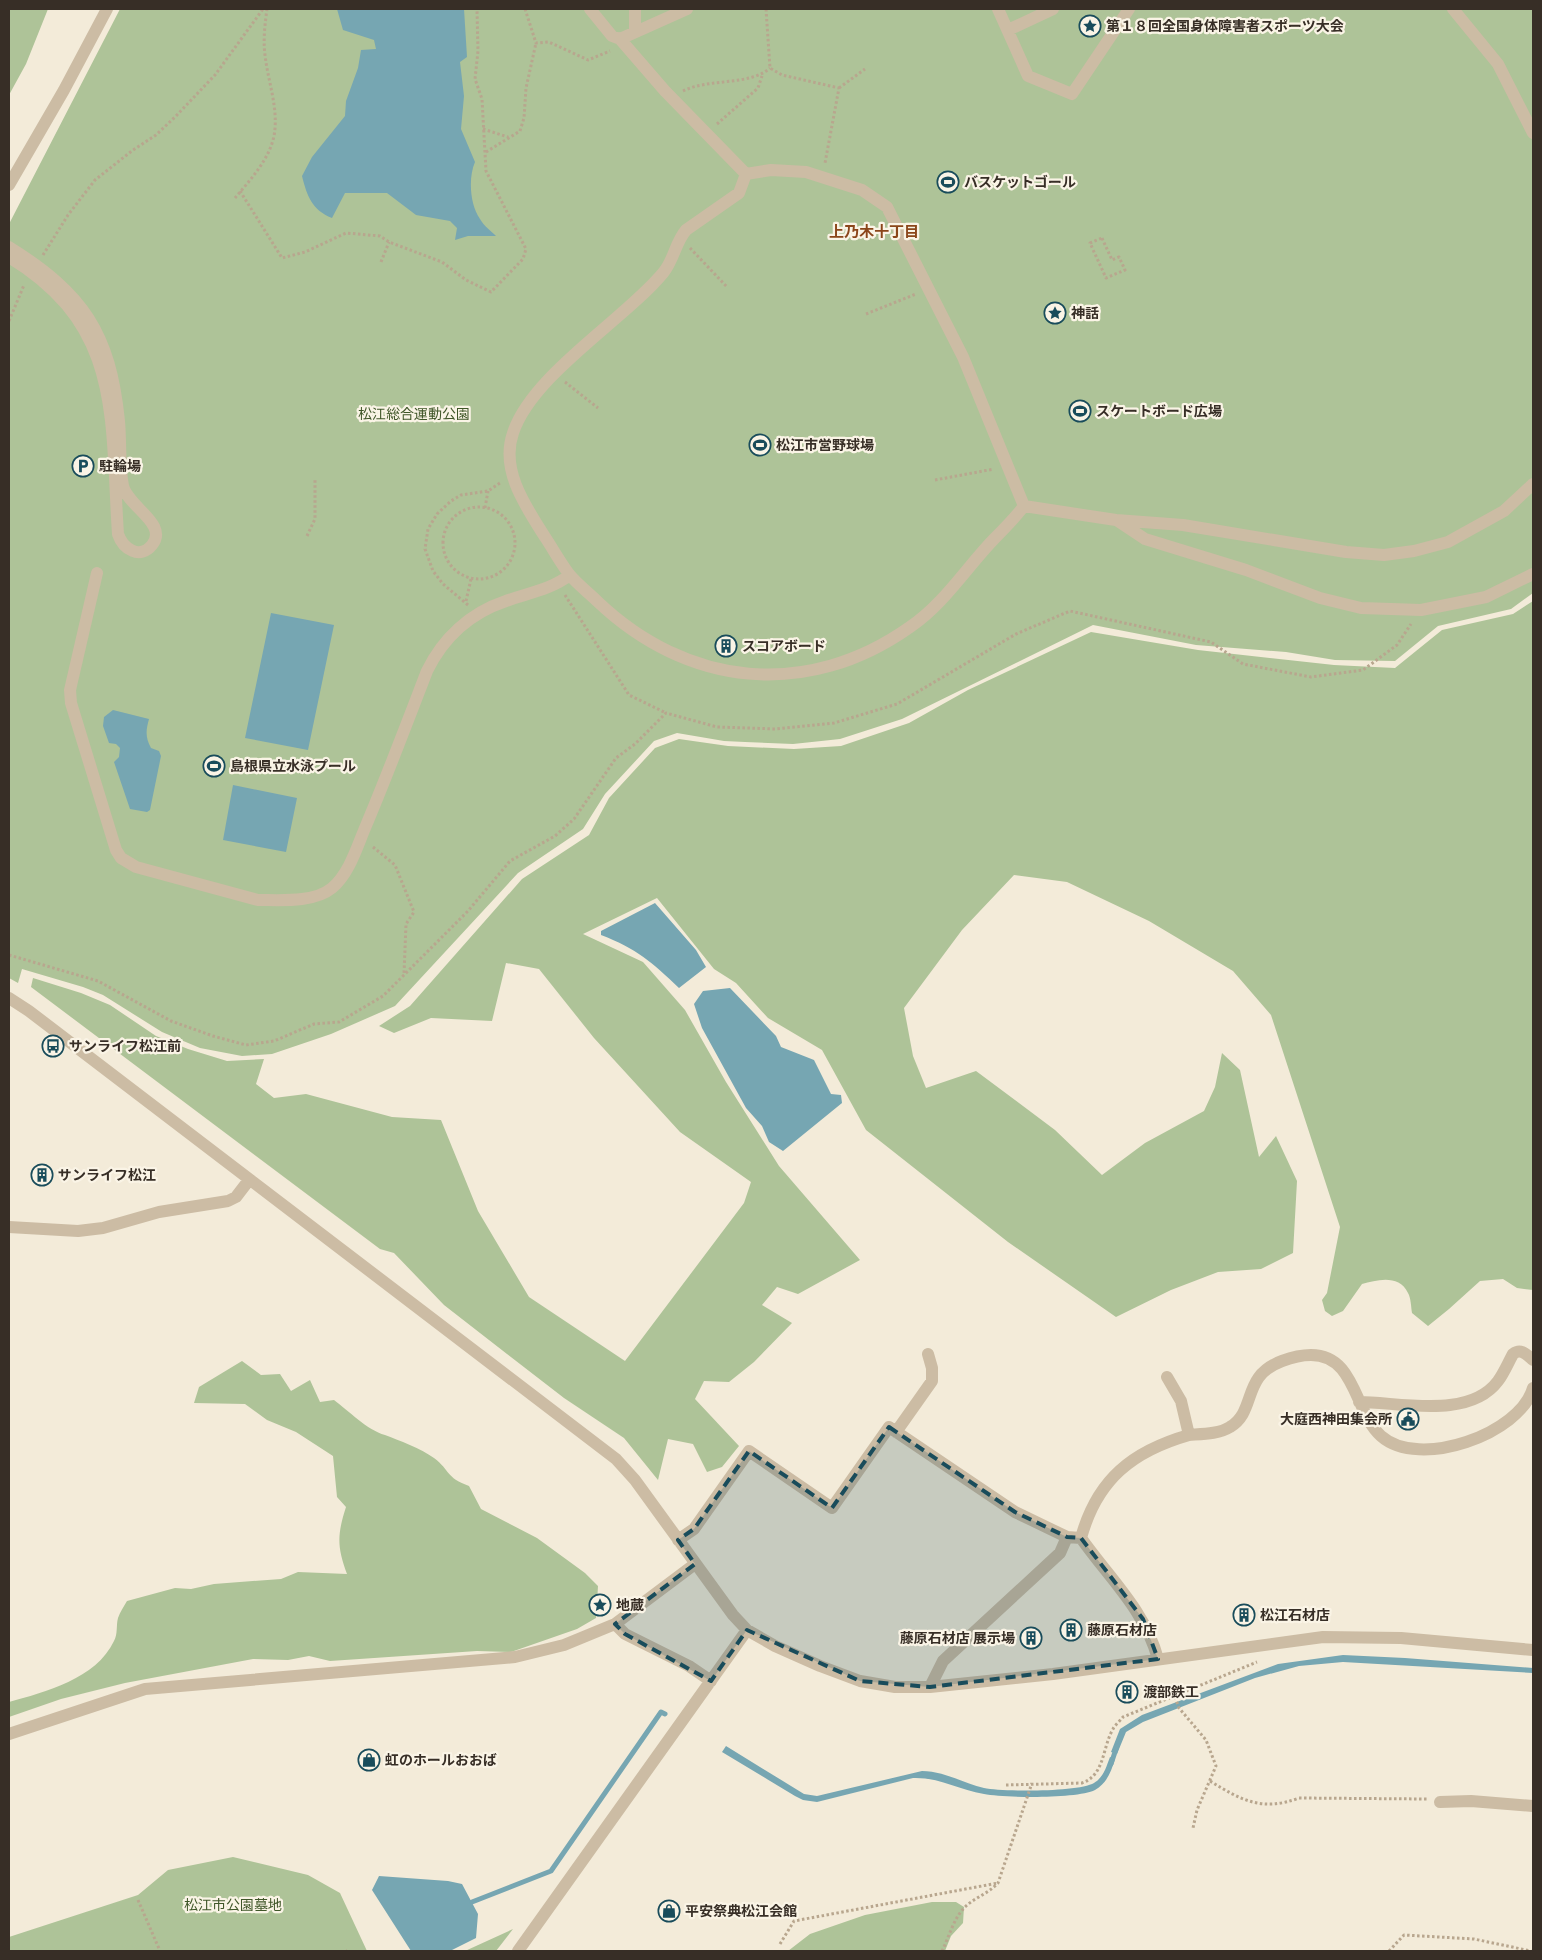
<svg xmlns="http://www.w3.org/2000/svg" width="1542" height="1960" viewBox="0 0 1542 1960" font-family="'Roboto Condensed','Noto Sans JP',sans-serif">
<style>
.green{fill:#aec398}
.water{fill:#76a6b2}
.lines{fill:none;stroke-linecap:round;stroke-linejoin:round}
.stream{stroke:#76a6b2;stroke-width:5}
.path{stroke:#b8a68e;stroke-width:3;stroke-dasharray:2.5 2.5;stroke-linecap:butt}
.minor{stroke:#ccbca4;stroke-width:12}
.marked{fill:#194c5b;fill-opacity:0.2;stroke:#194c5b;stroke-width:4;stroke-dasharray:10 6;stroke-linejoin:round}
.labels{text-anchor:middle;stroke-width:4.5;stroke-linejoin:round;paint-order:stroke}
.poi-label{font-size:14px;font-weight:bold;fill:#372e26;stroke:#faf4e6;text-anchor:start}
.park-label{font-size:14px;fill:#3f5628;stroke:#faf4e6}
.neighbourhood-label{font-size:15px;font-weight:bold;fill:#8b461a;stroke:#faf4e6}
</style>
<rect width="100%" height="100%" fill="#f3ebd9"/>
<path class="green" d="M9 9H48L26 64 9 95Z
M120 9H1533V593L1511 609 1438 626 1395 661 1335 660 1286 652 1196 645 1093 625 902 719 840 739 793 744 745 742 724 741 677 733 654 741 605 794 583 829 518 873 395 1006 331 1034 272 1054 242 1056 200 1048 162 1032 103 995 83 987 22 969 18 983 9 978V224Z
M1533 601V1290L1517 1288 1503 1279 1480 1281 1449 1309 1428 1326 1412 1313C1411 1307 1411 1298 1408 1293 1399 1274 1377 1280 1362 1284L1343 1311 1332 1316 1325 1311 1322 1300 1327 1293 1340 1227 1271 1015 1233 971 1149 921 1067 882 1014 875 962 930 904 1008 913 1056 926 1088 976 1071 1055 1130 1102 1175 1145 1143 1204 1111 1215 1087 1222 1053 1240 1070 1259 1157 1276 1136 1297 1181 1293 1253 1261 1269 1218 1272 1171 1290 1116 1317 1008 1242 866 1130 822 1050 768 1018 736 983 714 969 657 898 583 934 643 962 685 1010 726 1082 779 1166 860 1260 798 1294 777 1287 762 1305 792 1323 754 1362 729 1382 704 1381 695 1399 739 1446 722 1467 707 1472 693 1444 668 1439 658 1480 624 1438 564 1398 507 1354 444 1305 394 1253 380 1249 31 987 33 978 81 993 110 1005 156 1036 188 1049 227 1061 264 1059 256 1084 274 1098 306 1094 392 1117 441 1120 478 1211 529 1297 625 1361 744 1203 751 1182 680 1132 594 1038 539 969 506 963 492 1021 431 1018 394 1033 379 1026 410 1006 522 879 589 835 609 798 655 748 679 739 728 746 794 749 841 746 909 723 968 690 1091 632 1198 650 1334 665 1395 668 1442 630 1513 614Z
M242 1361 261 1375 280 1374 291 1391 310 1380 320 1402 334 1400C349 1411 367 1430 385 1435 398 1440 422 1449 434 1458 451 1471 445 1477 469 1486L481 1509 537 1538 585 1573 598 1586 596 1618 577 1629 511 1652 477 1651 330 1661 309 1656 288 1660 253 1659 125 1683 61 1699 9 1717V1702C45 1692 96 1679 114 1641 118 1634 116 1625 118 1618 120 1612 124 1606 127 1601L175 1588 191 1589 214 1584 281 1579 298 1572 347 1574C337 1547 337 1535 346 1507L337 1497 333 1456 296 1432 267 1420 245 1404 194 1403 199 1387Z
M233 1857 308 1875 340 1893 367 1951H9V1937L138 1895 168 1870Z
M932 1902H956L964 1907 963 1923 951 1936 945 1951H788L810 1934 865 1915Z
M513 1929 496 1951H465Z"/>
<path class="water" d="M337 9H464L467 57 460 62 464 96 461 129 475 162C468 178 470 205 480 219 484 226 491 231 496 236H468L455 240 457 228 450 221 416 215 387 193H345L332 218C312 210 307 196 302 176L312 157 345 116 346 101 358 68 361 50 376 49 374 40 343 30Z
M271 613 334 625 308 750 245 738Z
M113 710 149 719C146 730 145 737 151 748L159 751 161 756 150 810 147 812 130 809 114 762 119 757 120 748 116 744 109 743 103 726 104 717Z
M233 785 297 798 286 852 223 840Z
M655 903 696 950 706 967 679 988C652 962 637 949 601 935V931Z
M730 988 776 1036 781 1047 814 1060 831 1094 841 1095 842 1103 783 1151 769 1142 762 1126 746 1108 702 1028 694 1004 703 991Z
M1343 1655 1405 1658 1533 1668V1673L1343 1662 1299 1666 1255 1678 1143 1722 1126 1732 1117 1754 1111 1752 1120 1729 1142 1715 1278 1664Z
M726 1746 804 1794 817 1796 922 1771C944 1771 963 1783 984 1788 1004 1792 1079 1792 1094 1783 1104 1777 1106 1767 1110 1757L1115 1759C1111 1772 1107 1783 1095 1790 1077 1799 1005 1798 984 1794 959 1790 939 1777 913 1778L817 1802 803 1800 795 1796 722 1752Z
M379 1876 448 1881 462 1884 478 1914 476 1938 450 1951H411L372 1890Z"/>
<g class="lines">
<path class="stream" d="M1111 1764 1117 1746
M472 1902 551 1871 661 1712 665 1714"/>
<path class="path" d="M525 9 536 43 549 42 588 60 610 51
M766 9 770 68 782 75 839 88 825 163
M839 88 865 69
M683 91C709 78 750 86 770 68
M717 124 758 88 762 76
M483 129 508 137
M486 152 520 131 524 118 526 88 536 43
M240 191 282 258 305 252 346 233 380 236 389 242 442 262 466 280 491 292 523 259 526 249 486 171 482 99 475 79 478 51 477 9
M235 198C250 180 269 160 274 136 279 109 268 82 265 55 263 39 265 24 267 9
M1102 238 1112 260 1119 257 1125 270 1106 278 1090 243Z
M690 248 727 287
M43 255 68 215 95 180 133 150 156 135 176 116 215 75 263 9
M381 262 389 242
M866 314 916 294
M9 321 24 285
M565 382 598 408
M935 480 994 469
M443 543a36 36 0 1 1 72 0a36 36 0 1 1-72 0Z
M485 508 488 491
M307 536 315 519V478
M565 595 629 695 666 713
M466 601 471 579
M468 605 443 584 433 571 425 549 428 529 437 514 451 501 461 495 488 491 500 483
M373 847 395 865 414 912 406 924 404 974
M9 955 98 981 171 1021 213 1036 246 1045 274 1041 314 1024 339 1022 383 996 468 911 510 861 555 836 574 819 616 758 635 744 666 713 717 727 776 729 834 723 897 704 1016 634 1070 611 1211 642 1243 664 1311 677 1363 670 1397 645 1411 624
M1175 1697 1179 1708 1206 1740 1216 1766 1197 1810 1193 1828
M1210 1781C1241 1800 1262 1812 1299 1798L1427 1799
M1006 1785 1082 1783C1105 1775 1102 1748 1113 1729 1115 1725 1120 1721 1123 1717L1257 1662
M138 1900 160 1951
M780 1944 794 1921 998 1883
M346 1951H347
M942 1951C949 1937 954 1917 966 1906 976 1897 989 1893 998 1883L1032 1783
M1389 1951 1404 1935 1474 1939 1531 1951"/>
<path class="minor" d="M590 9 612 36 620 39 665 91 746 174 771 170 806 172 862 190 887 207 963 357 1024 506
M998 9 1028 76 1072 94 1129 9
M1453 9 1498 64 1533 133
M1008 30 1053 9
M635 32V9
M620 39 687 9
M746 174 739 193 686 230C675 243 674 260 663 273 624 320 532 375 513 433 500 470 526 507 545 537 553 549 560 562 569 574 577 584 588 592 597 601 687 687 807 700 910 627 944 604 966 568 994 539 1005 528 1015 518 1024 506
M9 185 64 90 107 9
M9 247C84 294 110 333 119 421 121 442 119 466 123 486 128 507 169 524 152 545 140 560 123 549 118 534 110 417 123 326 9 257
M1024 506 1116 520 1183 525 1346 552 1384 555 1414 551 1448 542 1504 511 1533 484
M1118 521 1145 539 1246 570 1320 598 1361 608 1421 610 1486 597 1533 574
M97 573 70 690 71 703 116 850 121 858 136 867 258 900C280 900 314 903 332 888 349 874 357 847 365 828 387 776 407 723 427 671 443 638 470 613 506 601 528 593 550 590 570 575
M9 998 29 1011 616 1459 635 1480 733 1615 747 1630 775 1646 820 1666 860 1681 895 1687H930L1053 1674 1323 1637 1401 1638 1533 1650
M9 1227 78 1231 103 1228 159 1212 228 1201 236 1197 249 1180
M1167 1377 1181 1401 1189 1435C1202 1434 1219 1434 1230 1427 1257 1411 1241 1376 1282 1361 1290 1358 1302 1355 1311 1355 1356 1355 1354 1412 1381 1436 1419 1470 1520 1434 1533 1388
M1359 1402C1399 1402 1469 1420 1498 1381 1504 1373 1508 1363 1513 1354 1521 1348 1526 1354 1533 1360
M896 1432 932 1381V1368L928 1354
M678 1540 694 1529 749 1451 832 1508 889 1427 1015 1512 1067 1537 1081 1538
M615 1624 625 1634 689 1666 711 1681
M1158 1659C1145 1610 1109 1578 1081 1538 1097 1479 1133 1451 1189 1435
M930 1687 943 1661 1060 1553 1067 1537
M9 1734 145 1689 515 1657 564 1645 615 1624 695 1564
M1440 1802 1471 1801 1533 1806
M518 1951 747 1630"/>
</g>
<path class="marked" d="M889 1427 1015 1512 1067 1537 1081 1538 1143 1619 1158 1659 930 1687 860 1681 747 1630 711 1681 625 1634 615 1624 695 1564 678 1540 694 1529 749 1451 832 1508Z"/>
<defs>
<g id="sight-ring" transform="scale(1.125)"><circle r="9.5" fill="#faf4e6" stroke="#194c5b" stroke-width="1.5"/><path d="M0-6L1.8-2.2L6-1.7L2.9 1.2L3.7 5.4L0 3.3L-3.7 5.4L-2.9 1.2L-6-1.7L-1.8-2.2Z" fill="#194c5b"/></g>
<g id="stadium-ring" transform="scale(1.125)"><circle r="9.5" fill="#faf4e6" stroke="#194c5b" stroke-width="1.5"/><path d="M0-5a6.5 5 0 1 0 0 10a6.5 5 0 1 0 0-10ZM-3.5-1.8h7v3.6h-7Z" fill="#194c5b"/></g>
<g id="parking-ring" transform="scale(1.125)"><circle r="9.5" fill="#faf4e6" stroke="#194c5b" stroke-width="1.5"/><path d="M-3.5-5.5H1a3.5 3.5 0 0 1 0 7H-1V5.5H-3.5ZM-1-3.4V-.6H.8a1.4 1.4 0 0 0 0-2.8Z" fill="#194c5b"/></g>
<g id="building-ring" transform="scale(1.125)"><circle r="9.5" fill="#faf4e6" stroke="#194c5b" stroke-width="1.5"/><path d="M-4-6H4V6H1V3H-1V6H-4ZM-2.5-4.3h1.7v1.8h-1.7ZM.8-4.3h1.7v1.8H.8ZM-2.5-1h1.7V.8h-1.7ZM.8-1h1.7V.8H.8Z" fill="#194c5b"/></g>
<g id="bus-ring" transform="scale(1.125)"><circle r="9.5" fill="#faf4e6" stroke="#194c5b" stroke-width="1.5"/><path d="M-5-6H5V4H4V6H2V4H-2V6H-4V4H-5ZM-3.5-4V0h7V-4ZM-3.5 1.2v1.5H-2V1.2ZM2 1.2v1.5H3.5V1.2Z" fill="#194c5b"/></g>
<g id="civic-ring" transform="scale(1.125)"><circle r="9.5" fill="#faf4e6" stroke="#194c5b" stroke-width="1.5"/><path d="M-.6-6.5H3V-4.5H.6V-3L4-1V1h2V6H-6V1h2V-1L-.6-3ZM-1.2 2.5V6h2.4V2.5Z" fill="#194c5b"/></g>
<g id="shop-ring" transform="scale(1.125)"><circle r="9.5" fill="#faf4e6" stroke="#194c5b" stroke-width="1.5"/><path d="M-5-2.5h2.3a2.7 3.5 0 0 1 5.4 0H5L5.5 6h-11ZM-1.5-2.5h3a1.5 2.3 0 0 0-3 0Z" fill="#194c5b"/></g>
</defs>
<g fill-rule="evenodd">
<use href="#sight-ring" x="1090" y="26"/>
<use href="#stadium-ring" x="948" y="182"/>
<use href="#sight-ring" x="1055" y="313"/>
<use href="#stadium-ring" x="1080" y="411"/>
<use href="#stadium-ring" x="760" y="445"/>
<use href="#parking-ring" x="83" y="466"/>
<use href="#building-ring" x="726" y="646"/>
<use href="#stadium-ring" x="214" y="766"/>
<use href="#bus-ring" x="53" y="1046"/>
<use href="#building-ring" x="42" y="1175"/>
<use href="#civic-ring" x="1408" y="1419"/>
<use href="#sight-ring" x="600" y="1605"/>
<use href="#building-ring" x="1244" y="1615"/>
<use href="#building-ring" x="1071" y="1630"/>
<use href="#building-ring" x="1031" y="1638"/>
<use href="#building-ring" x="1127" y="1692"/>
<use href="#shop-ring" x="369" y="1760"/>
<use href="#shop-ring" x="669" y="1911"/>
</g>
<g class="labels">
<g class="poi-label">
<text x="1106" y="31">第１８回全国身体障害者スポーツ大会</text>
<text x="964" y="187">バスケットゴール</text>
<text x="1071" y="318">神話</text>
<text x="1096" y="416">スケートボード広場</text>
<text x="776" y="450">松江市営野球場</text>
<text x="99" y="471">駐輪場</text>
<text x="742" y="651">スコアボード</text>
<text x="230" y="771">島根県立水泳プール</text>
<text x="69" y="1051">サンライフ松江前</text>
<text x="58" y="1180">サンライフ松江</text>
<text x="1392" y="1424" text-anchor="end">大庭西神田集会所</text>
<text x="616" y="1610">地蔵</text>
<text x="1260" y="1620">松江石材店</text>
<text x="1087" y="1635">藤原石材店</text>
<text x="1015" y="1643" text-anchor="end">藤原石材店 展示場</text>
<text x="1143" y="1697">渡部鉄工</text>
<text x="385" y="1765">虹のホールおおば</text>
<text x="685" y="1916">平安祭典松江会館</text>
</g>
<g class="park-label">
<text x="414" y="419">松江総合運動公園</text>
<text x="233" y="1910">松江市公園墓地</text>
</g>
<g class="neighbourhood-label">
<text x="874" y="237">上乃木十丁目</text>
</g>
</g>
<rect width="1542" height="1960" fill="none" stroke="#372e26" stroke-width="20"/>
</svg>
